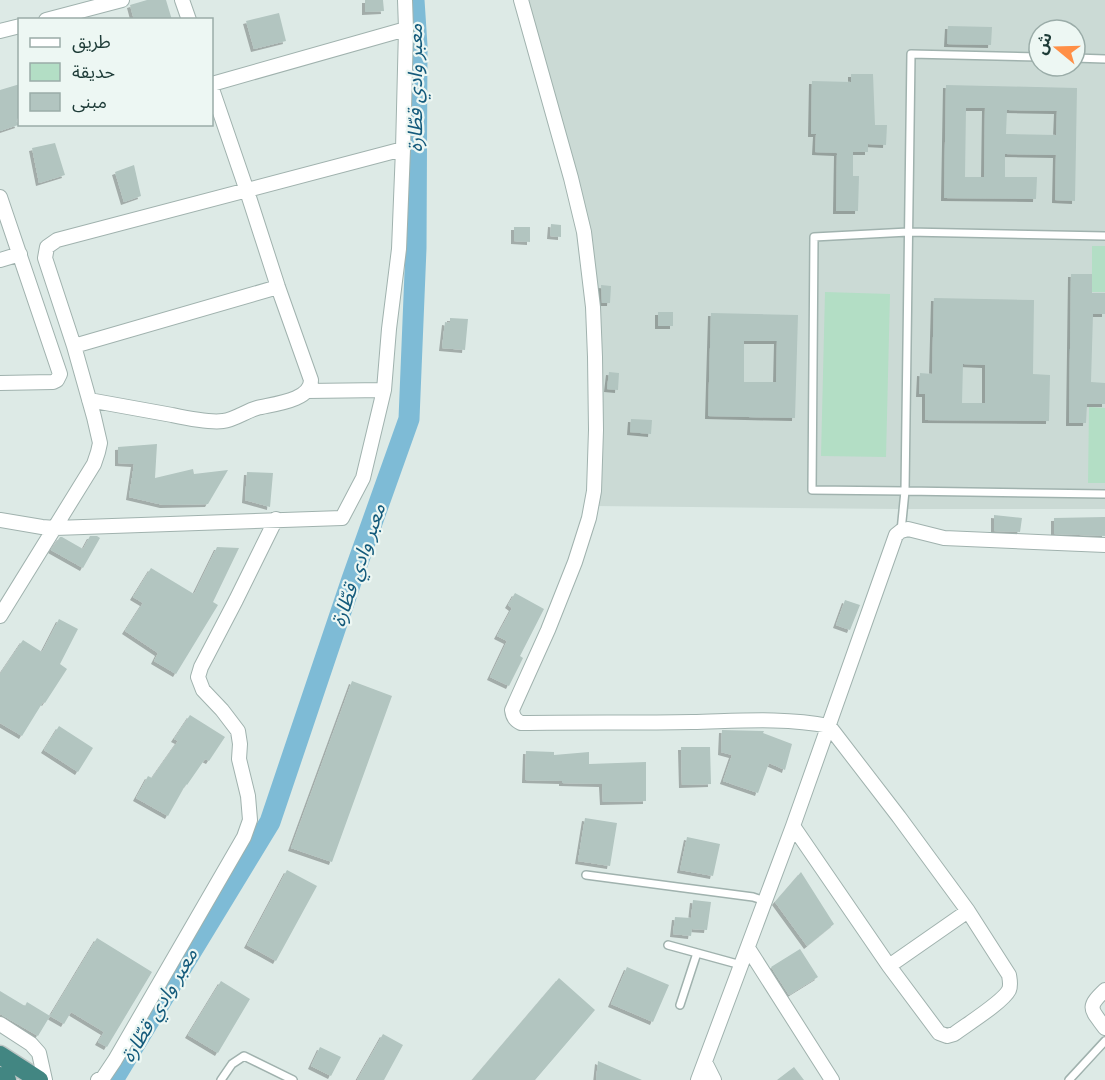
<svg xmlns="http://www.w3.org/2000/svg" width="1105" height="1080" viewBox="0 0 1105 1080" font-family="Quicksand,'Noto Sans Arabic',sans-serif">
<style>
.built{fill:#cbdad5;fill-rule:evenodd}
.green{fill:#b3dec5}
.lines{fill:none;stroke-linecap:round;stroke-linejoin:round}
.river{stroke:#7ebbd6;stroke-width:21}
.building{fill:#b2c5c0;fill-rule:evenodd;filter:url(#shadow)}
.service-casing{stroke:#a0b2ae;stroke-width:10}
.minor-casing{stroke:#a0b2ae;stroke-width:16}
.trunk-casing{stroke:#bbc4c3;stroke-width:21}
.service{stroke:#fff;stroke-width:7}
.minor{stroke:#fff;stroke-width:14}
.trunk{stroke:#428682;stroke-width:18}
.labels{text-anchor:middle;stroke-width:4.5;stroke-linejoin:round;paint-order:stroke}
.water-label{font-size:20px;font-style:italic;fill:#135a7b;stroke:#edf7f3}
</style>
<defs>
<filter id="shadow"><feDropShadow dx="-3" dy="3" stdDeviation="0" flood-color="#0004"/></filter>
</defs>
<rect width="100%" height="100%" fill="#ddeae6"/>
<path class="built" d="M526 0H1105V509H897L595 506 584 232ZM1039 30H1075V66H1039Z"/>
<path class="green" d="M1092 246H1105V292H1092Z
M825 292 890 294 886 457 821 456Z
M1089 407 1105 408V483H1088Z"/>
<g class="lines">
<path class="river" d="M113 1080 270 822 352 579 409 419 416 248 417 46 414 0"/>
</g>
<path class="building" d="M147 0H166L172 20H134L130 5Z
M365 0H383L384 11 365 12Z
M279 13 286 41 254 49 246 21Z
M948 26 992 27 991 45 947 44Z
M851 74H873L875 125H887L886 145 868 144V152H853V176H859L858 211H836L837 153 815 152 816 134H811L812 81 851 82Z
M20 84V118L16 119 18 125 0 131V90Z
M946 85 1077 88 1075 201 1055 200 1056 155 1005 154V177H1037L1036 199 944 198ZM966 108H985L984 177H965ZM1007 110 1057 111 1056 135 1006 134Z
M55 143 65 175 39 183 32 148Z
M134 165 141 196 124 202 115 172Z
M551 224 561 225V237L550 236Z
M514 227H530V242L514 241Z
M1071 274H1092V293H1105V314H1093L1091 382 1105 383V404H1087L1086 423H1069Z
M601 285 611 286 610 303H602Z
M934 298 1034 300 1033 374 1050 375 1049 421 925 420V394H919L920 373 932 374ZM963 364 985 365V403H962Z
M658 312H673V326H658Z
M711 313 798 315 795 418 708 416ZM744 341H777L776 382H744Z
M450 318 468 319 465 350 442 348 445 322 450 323Z
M609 372 619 373 618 390 607 389Z
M631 419 652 420 651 434 630 432Z
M157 444 155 478 193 469 194 474 228 470 208 504 163 505 129 497 134 464 118 463V447Z
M247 472 273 473 270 507 245 500Z
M994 515 1022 518 1020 532 994 531Z
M1105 517V536L1054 534V518Z
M90 536H97L100 538 83 568 51 550 60 537H62L83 549Z
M217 547 239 548 213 602 218 605 176 674 154 661 158 653 125 631 143 603 133 597 151 568 194 594Z
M515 593 544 609 520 656 523 658 509 686 490 677 507 641 497 636 512 608 508 605Z
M845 600 860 605 850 630 836 625Z
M59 619 78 629 60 664 67 669 45 703 43 702 22 736 0 723V674L23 640 42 652Z
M352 681 392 696 332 862 291 848Z
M190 715 225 737 209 761 205 759 187 785 186 784 168 816 136 798 148 776 152 778 178 741 174 739Z
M59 726 93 748 78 772 44 750Z
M722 730 764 731 763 733 792 744 785 770 769 763 758 793 723 781 732 755 721 752Z
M681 747H710L711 784 682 785Z
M526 751 554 752V755L589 752V764L646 762V801L603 802 602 784 562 783V781L525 780Z
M585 818 617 823 610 866 578 861Z
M687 837 720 844 713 876 680 870Z
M287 870 317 886 276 961 247 945Z
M801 872 834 924 807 946 775 902Z
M693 900 711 902 707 930 692 929 691 936 673 934 675 917 691 918Z
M97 938 152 972 107 1047 98 1042 104 1032 71 1012 64 1024 50 1016Z
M800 949 818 977 789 995 771 967Z
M627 967 669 985 653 1022 611 1004Z
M559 978 595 1010 535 1080H472Z
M221 981 250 999 218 1053 188 1035Z
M0 991 25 1006 27 1002 50 1016 38 1036 0 1014Z
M383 1034 403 1045 384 1080H357Z
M320 1047 341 1057 331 1076 311 1066Z
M598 1061 642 1080H596Z
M794 1067 804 1080H777Z"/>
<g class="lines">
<g class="service-casing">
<path id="service" d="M1039 57 911 54 905 491 1105 494
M1075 58 1105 59
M901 531 905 491 812 490 814 237 908 232 1105 236
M586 875 753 897 765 901
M668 945 741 965
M680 1005 697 953
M221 1080 232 1064 244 1056 293 1080
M1069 1080 1105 1041"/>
</g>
<g class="minor-casing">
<path id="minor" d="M182 0 189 20
M521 0 571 178 584 232 593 307 595 357 596 430 594 491 589 518 575 562 548 630 512 710C513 717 515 720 521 723 578 722 635 723 692 722 738 721 784 717 829 726L899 817 968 911 1009 975C1010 981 1011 985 1009 990 1003 1002 966 1025 954 1034L947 1036 939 1033 889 966 793 826
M46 20 122 0
M0 31 20 26
M212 84 406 29
M0 197 60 374 57 380 53 382 0 383
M0 260 20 254
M74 346 278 287
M307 391 384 390
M89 400C117 405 144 410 172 415 186 418 209 423 223 421 234 420 246 411 257 408 273 404 311 401 311 380L278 287 247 191 212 89
M0 520 42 527 55 528 342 518 363 478 384 390 389 329 399 249 403 149 406 29 405 0
M0 616 94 464 98 452 100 443 94 417 74 346 45 258 47 247 57 240 403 149
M748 948 832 1080
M889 966 968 911
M1105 990C1086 1008 1091 1009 1105 1028
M0 1024 31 1044 39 1053 45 1080
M705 1062 714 1080
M98 1080 103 1078 115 1060 244 837 250 820 248 796 239 759 240 744 238 731 222 710 203 690 198 677 201 667 236 600 276 519
M698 1080 793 826 896 535 901 531 908 529 944 538 1105 545"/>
</g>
<g class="trunk-casing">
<path id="trunk" d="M0 1055 39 1080
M0 1076 7 1080"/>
</g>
<use href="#service" class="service"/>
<use href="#minor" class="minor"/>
<use href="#trunk" class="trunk"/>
</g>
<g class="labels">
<g class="water-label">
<text transform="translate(415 88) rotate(-90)" y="7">معبر وادي قطّارة</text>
<text transform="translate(358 565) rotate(-71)" y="7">معبر وادي قطّارة</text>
<text transform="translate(159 1005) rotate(-59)" y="7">معبر وادي قطّارة</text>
</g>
</g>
<rect x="18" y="18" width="195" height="108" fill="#edf7f3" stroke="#9aaca8" stroke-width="1.5"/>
<rect x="30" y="38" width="30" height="9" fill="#ffffff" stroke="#9aaca8" stroke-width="1.5"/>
<text x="72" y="48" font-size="18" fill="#1d3b37">طريق</text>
<rect x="30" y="63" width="30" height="18" fill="#b3dec5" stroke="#9aaca8" stroke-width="1.5"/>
<text x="72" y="78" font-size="18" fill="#1d3b37">حديقة</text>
<rect x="30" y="93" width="30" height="18" fill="#b2c5c0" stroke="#9aaca8" stroke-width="1.5"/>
<text x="72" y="108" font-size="18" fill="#1d3b37">مبنى</text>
<g transform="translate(1057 48) rotate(289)"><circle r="28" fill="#edf7f3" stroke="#9aaca8" stroke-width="1.5"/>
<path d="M0-4.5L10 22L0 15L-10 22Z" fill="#ff8f46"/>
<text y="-9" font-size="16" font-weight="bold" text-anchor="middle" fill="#1d3b37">ش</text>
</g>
</svg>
